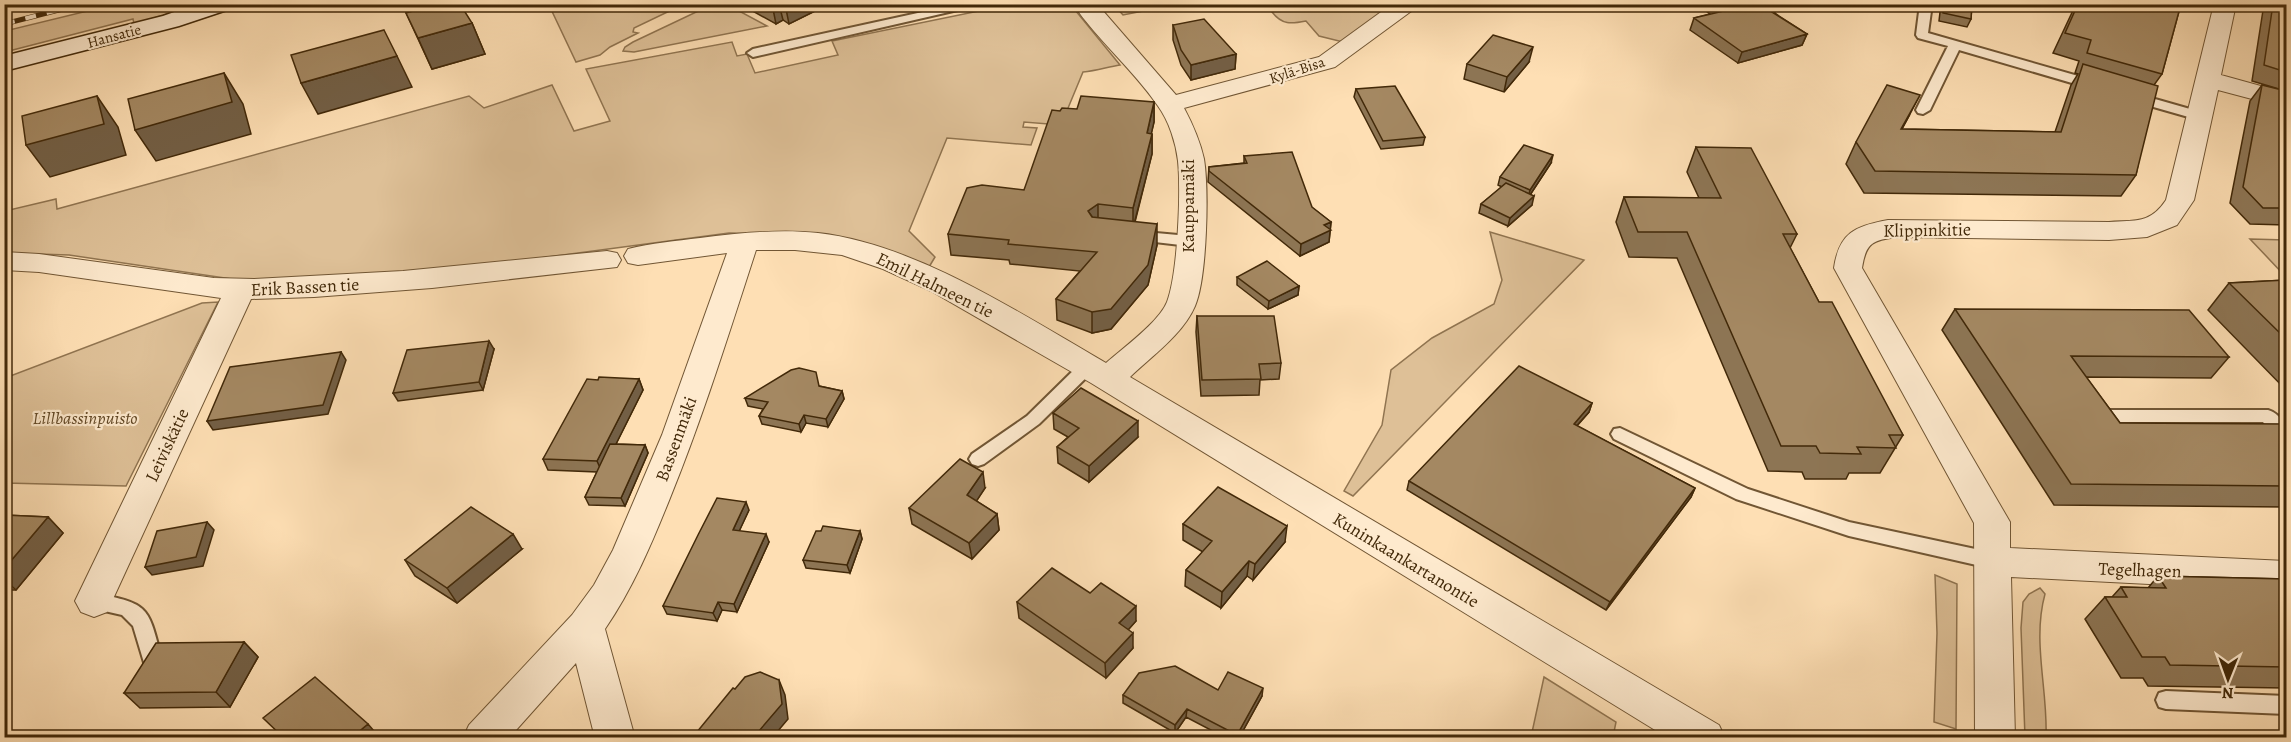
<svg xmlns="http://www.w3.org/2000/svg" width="2291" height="742" viewBox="0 0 2291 742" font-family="Alegreya,serif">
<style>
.green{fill:#dec097;stroke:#907450;stroke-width:1.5}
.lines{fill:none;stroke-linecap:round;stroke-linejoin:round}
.lane-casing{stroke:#715634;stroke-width:4}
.street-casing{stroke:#715634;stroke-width:2}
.secondary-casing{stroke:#422909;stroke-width:3}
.lane{fill:#feeace;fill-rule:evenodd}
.street{fill:#feeace;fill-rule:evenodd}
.secondary{fill:#feeace;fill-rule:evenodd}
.rail-casing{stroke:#422909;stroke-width:5}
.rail{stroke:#feeace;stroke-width:4;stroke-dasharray:11;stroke-linecap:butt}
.wall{fill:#8d7554;stroke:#422909;stroke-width:1.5}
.shaded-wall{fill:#735f45;stroke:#422909;stroke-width:1.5}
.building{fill:#a48862;stroke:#422909;stroke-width:1.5}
.labels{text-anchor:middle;stroke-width:4.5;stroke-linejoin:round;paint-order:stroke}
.far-street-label{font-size:15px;fill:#422909;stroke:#feeace}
.street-label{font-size:18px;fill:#422909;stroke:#feeace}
.park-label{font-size:18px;font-style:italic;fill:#614725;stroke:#feeace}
</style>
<rect width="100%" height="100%" fill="#fedfb4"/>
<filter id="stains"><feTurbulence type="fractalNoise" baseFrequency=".00333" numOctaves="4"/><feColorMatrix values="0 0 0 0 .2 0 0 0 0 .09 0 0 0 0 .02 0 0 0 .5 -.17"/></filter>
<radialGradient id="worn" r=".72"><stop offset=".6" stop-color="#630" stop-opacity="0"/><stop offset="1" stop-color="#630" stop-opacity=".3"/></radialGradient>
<path class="green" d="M713 4 728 5 767 26 634 52 623 51 625 47 633 42Z
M112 5H197L134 24 133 19 5 52V31Z
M549 5H682L634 28 633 32 638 33 610 47 600 55 576 62Z
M1008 5H1071L1120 65C1107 67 1097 71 1083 72L1061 125 1024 122 1023 127 1037 128 1031 145 947 138 909 231 935 257 929 267 814 234 729 233 389 278 252 282 69 255 5 253V211L56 199 57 209 469 96 484 108 552 85 574 131 610 121 586 69 732 42 737 56 747 54 755 73 838 55 832 41Z
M1114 5H1174L1123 15Z
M1291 5H1395L1343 42 1319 36 1306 21C1291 24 1282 25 1272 12L1273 9Z
M1490 232 1584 260 1353 496 1344 491 1382 425 1391 370 1432 338 1494 304 1502 280Z
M2250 239 2286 240V277Z
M218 302 126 486 5 483V378L202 303Z
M1935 575 1957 584 1956 729 1934 722 1937 633Z
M2040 588 2045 594C2032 641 2048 690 2046 737H2025L2021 628 2023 602 2029 594Z
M1544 677 1616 722 1613 737H1531Z"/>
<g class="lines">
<g class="lane-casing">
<path id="lane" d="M959 4H984L753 57 747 53 753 49Z
M1920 4H1932L1928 33 2099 82 2100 85 2099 88H2089L1959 50 1930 110 1923 114 1918 113 1916 110 1948 46 1918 38 1916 35Z
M2134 93 2204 113 2206 116 2199 120 2129 100 2128 97 2129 94Z
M1134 231 1189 236 1196 241 1189 246 1129 239 1127 236Z
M1088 360 1094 362 1096 366 1094 370 1039 424 984 464 978 466 972 464 969 459 972 454 1027 416 1082 362Z
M2097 410H2268C2284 415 2286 430 2286 444L2280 443 2263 422H2097L2091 420 2088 416 2091 412Z
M1620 428 1748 489 1849 522 1994 553 2001 556 2003 561 2001 566 1994 569 1849 536 1736 499 1614 439 1611 434 1614 429Z
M94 593C150 604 148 606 162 660L159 666 152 669 145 666 133 626 122 615 87 607 84 601 87 595Z
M2166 691 2286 696V714L2166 709 2159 707 2156 700 2159 693Z"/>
</g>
<g class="street-casing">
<path id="street" d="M1073 4H1097L1176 95 1319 57 1392 4H1421L1335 67 1184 108C1193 125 1200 141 1204 159 1209 190 1207 278 1195 306 1183 334 1152 356 1130 377L1719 725 1725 738H1668L1091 383 931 291 883 269 842 255 795 250H756C729 333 703 417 670 498 652 543 633 588 605 629L635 738H595L576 663 509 738H463L469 725 572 615 594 585 613 550 662 435 727 253 638 265 628 263 624 256 628 249C651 243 676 241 700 238 738 233 779 229 818 233 916 244 1021 314 1106 363 1123 348 1159 322 1167 302 1178 273 1181 192 1178 161 1176 143 1169 121 1158 106 1133 69 1098 41 1073 4Z
M2214 4H2236L2221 75 2286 93V108L2218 90 2194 200 2177 225 2147 237 2109 240 1898 237C1873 240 1866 242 1862 268L2010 522V548L2286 561V591L2011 577 2015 738H1975L1974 523 1834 268C1839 233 1855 226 1888 220L2109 222C2136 220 2150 224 2166 200Z
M607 251 617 253 621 260 617 267 432 288 314 297 251 299 107 612 94 617 81 612 75 601 221 298 39 272 4 270V252L39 254 214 278 254 279 403 271Z"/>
</g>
<g class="secondary-casing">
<path id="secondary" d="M197 4H233L230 9 179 26 4 71V56L163 16Z"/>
</g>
<use href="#lane" class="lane"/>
<use href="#street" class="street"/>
<use href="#secondary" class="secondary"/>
<g class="rail-casing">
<path id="rail" d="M4 24 82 4"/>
</g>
<use href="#rail" class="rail"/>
</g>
<path class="wall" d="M740 4H829L789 24 783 20 776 24Z
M1696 4H1768L1776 14 1807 34 1802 45 1738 63 1690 30 1694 18 1710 14Z
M1941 4H1972L1971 19 1967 27 1939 21Z
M2076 4H2181L2162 74 2154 85 2136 175 2121 196 1864 193 1846 164 1856 142 1909 116 1902 129 2055 132 2071 85 2078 74 2075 73 2079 61 2053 53Z
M2264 4H2286V225L2250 224 2230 203 2250 101 2262 85 2279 89 2252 81Z
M406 13 472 23 485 54 432 69Z
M1173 25 1236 54 1235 69 1191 80 1181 65 1173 40Z
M1529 62 1504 92 1464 79 1467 64Z
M1356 89 1425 137 1423 145 1381 149 1354 97Z
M1154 102V122L1151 134H1152V154L1135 222 1157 245 1148 285 1111 329 1092 333 1057 320 1056 299 1080 271 1010 264 1009 260 951 255 948 234 1024 190 1077 109Z
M1696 147 1797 234 1790 248 1819 302 1903 435 1880 473H1849L1846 479H1805L1802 472 1768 471 1677 258 1629 257 1616 222 1624 197 1699 198 1687 172Z
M1244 156 1331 222 1329 242 1300 256 1208 182 1209 167 1244 163Z
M1551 163 1530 195 1532 205 1508 226 1479 213 1481 204 1502 187 1498 185 1500 177Z
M1237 277 1299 286 1298 295 1268 309 1237 285Z
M2286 280V390L2208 310 2229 283Z
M1955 309 2229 357 2211 378 2086 377 2120 423 2286 425V507L2054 505 1942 330Z
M1197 316 1281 363 1279 379 1260 380 1259 395 1201 396 1196 332Z
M494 349 483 390 398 401 393 393Z
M639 379 643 390 616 444 645 445 648 453 625 506 589 505 585 497 597 472 548 470 543 459 598 380Z
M819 386 842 391 844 399 828 427 806 423 801 432 762 424 759 416 763 409 748 406 745 398Z
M1592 403 1589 412 1577 426 1695 488 1691 497 1606 610 1407 490 1409 481Z
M1053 413 1138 437 1089 482 1058 463 1057 447 1068 437 1054 429Z
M985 488 976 501 997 514 999 530 972 559 912 524 909 508Z
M749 510 739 531 769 542 737 612 722 610 717 621 667 614 663 606Z
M4 515 48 517 63 533 16 590H4Z
M1183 524 1285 542 1253 580 1247 576 1221 608 1185 586 1186 570 1203 552 1183 540Z
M821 531H860L862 539 850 573 806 568 803 560Z
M522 549 457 603 415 576 405 560Z
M2158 576 2286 579V688L2148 686 2143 678H2121L2085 619 2105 597H2112L2121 587 2148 588Z
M1090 593 1136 621 1128 630 1133 648 1106 678 1019 618 1017 602Z
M244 642 258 657 230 707 140 708 124 693Z
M1218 690 1262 696 1239 738H1226L1186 717 1175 733 1123 703V695Z"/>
<path class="shaded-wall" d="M772 4H779L783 20 776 24Z
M785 4H829L789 24Z
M472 23 485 54 432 69 418 38Z
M1807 34 1802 45 1738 63 1742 52Z
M1533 47 1529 62 1504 92 1507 77Z
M1236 54 1235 69 1191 80V65Z
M397 56 412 87 318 114 301 83Z
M224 73 243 104 251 134 156 161 135 130Z
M1920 95 1909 116 1890 151 1901 129Z
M97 96 118 127 126 155 50 177 26 145Z
M1154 102V122L1147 153V133Z
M1152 134V154L1133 228V208Z
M1553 155 1551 163 1528 198 1530 190Z
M1534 196 1532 205 1508 226 1510 218Z
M1098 204V225L1088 211Z
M1331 222 1329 242 1300 256 1301 244 1324 225Z
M1157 224V245L1148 285 1111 329 1092 333V312Z
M1299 286 1298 295 1268 309 1269 301Z
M4 324 7 348H4Z
M489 341 494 349 483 390 479 382Z
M341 352 346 360 328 414 213 430 207 421Z
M639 379 643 390 602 472 597 461Z
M842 391 844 399 828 427 826 419Z
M1592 403 1589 412 1571 432 1574 424Z
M804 415 806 423 801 432 799 424Z
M1138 421V437L1089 482V466Z
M645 445 648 453 625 506 621 498Z
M983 472 985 488 970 511 967 495Z
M1695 488 1691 497 1606 610 1610 602Z
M746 502 749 510 736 538 733 530Z
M997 514 999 530 972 559 969 543Z
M48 517 63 533 16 590 4 579V569Z
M207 522 214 530 203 566 152 575 145 567Z
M1287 526 1285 542 1253 580 1255 564Z
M860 531 862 539 850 573 847 565Z
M513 534 522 549 457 603 447 588Z
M766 534 769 542 737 612 734 604Z
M1249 561 1247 576 1221 608 1222 592Z
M718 602 722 610 717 621 713 613Z
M1136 606V621L1120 639 1119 623Z
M1133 633V648L1106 678 1105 663Z
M244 642 258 657 230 707 216 692Z
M779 680 785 695 788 719 772 738H753Z
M1263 688 1262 696 1239 738H1237V735Z
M1187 709 1186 717 1175 733V725Z
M368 724 380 738H351Z"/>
<path class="building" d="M437 4H460L472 23 418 38 406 13Z
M1715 4H1768L1777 11 1772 12 1807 34 1742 52 1694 18 1724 11Z
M1944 4H1972L1971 19 1943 13Z
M2078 4H2181L2162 74 2087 53 2091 40 2065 33Z
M2273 4H2286V72L2264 65Z
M1204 19 1236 54 1191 65 1181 50 1173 25Z
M384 30 397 56 301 83 291 55Z
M1493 35 1533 47 1507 77 1467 64Z
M2083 64 2158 86 2136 175 1875 171 1856 142 1887 85 1920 95 1901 129 2061 132Z
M224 73 232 102 135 130 128 99Z
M2262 85 2286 91V208H2263L2243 187Z
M1395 86 1425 137 1383 141 1356 89Z
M97 96 104 124 26 145 22 116Z
M1081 96 1154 102 1147 133 1152 134 1133 208 1098 204 1088 211 1092 217 1157 224 1148 265 1111 309 1092 312 1056 299 1097 252 1008 244 1009 240 948 234 967 188 982 185 1024 190 1052 110 1060 111 1062 108 1077 109Z
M1524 145 1553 155 1530 190 1500 177Z
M1696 147 1751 148 1797 234H1783L1819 302H1832L1903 435H1889L1896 448 1857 447 1861 454 1820 453 1816 446H1781L1687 232H1638L1624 197 1721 198Z
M1292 152 1312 207 1331 222 1324 225 1331 230 1301 244 1209 171V167L1247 163 1244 156Z
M1506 183 1534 196 1510 218 1481 204Z
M1267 261 1299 286 1269 301 1237 277Z
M2286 280V339L2229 283Z
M1955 309 2189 310 2229 357 2071 356 2120 423 2286 424V486L2071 484Z
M1197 316H1274L1281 363 1259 364 1261 379 1202 380Z
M489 341 479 382 393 393 407 350Z
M341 352 323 405 207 421 230 367Z
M1519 366 1592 403 1574 424 1695 488 1610 602 1409 481Z
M799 368 816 372 819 386 842 391 826 419 804 415 799 424 759 416 768 402 745 398 791 370Z
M599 377 639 379 597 461 543 459 587 379 598 380Z
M1081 388 1138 421 1089 466 1057 447 1079 428 1053 413Z
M610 444 645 445 621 498 585 497Z
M960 459 983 472 967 495 997 514 969 543 909 508Z
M1218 487 1287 526 1255 564 1249 561 1222 592 1186 570 1212 541 1183 524Z
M717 498 746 502 733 530 766 534 734 604 718 602 713 613 663 606 698 535Z
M471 507 513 534 447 588 405 560Z
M4 515 48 517 4 569Z
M207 522 196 557 145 567 157 531Z
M823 526 860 531 847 565 803 560 816 531H821Z
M1052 568 1090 593 1101 583 1136 606 1119 623 1133 633 1105 663 1017 602Z
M2158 576 2286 579V667L2170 665 2165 657H2142L2105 597H2127L2121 587 2166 588Z
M244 642 216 692 124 693 156 643Z
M1175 666 1218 690 1228 672 1263 688 1237 735 1187 709 1175 725 1123 695 1139 673Z
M760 672 779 680 782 704 753 738H692L733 688 735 689 745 677Z
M315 677 368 724 351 738H284L263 718Z"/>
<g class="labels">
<g class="far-street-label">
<text transform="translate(114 36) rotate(-15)" y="5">Hansatie</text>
<text transform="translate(1297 70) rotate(-18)" y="5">Kylä-Bisa</text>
</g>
<g class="street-label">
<text transform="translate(1188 206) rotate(-90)" y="6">Kauppamäki</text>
<text transform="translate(1927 230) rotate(-1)" y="6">Klippinkitie</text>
<text transform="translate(935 285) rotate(26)" y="6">Emil Halmeen tie</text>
<text transform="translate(305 287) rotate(-3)" y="6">Erik Bassen tie</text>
<text transform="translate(676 439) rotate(-70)" y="6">Bassenmäki</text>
<text transform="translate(167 445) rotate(-65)" y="6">Leiviskätie</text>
<text transform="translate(1406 560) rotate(31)" y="6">Kuninkaankartanontie</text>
<text transform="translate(2140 570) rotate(2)" y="6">Tegelhagen</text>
</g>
<g class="park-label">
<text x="85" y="424">Lillbassinpuisto</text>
</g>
</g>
<rect width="2291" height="742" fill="none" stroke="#fedfb4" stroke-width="24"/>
<rect x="6" y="6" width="2279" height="730" fill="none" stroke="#422909" stroke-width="3"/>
<rect x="12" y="12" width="2267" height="718" fill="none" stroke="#422909" stroke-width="1.5"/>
<g transform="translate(2228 679) rotate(181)" stroke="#feeace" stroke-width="4.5" paint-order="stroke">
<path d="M0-4.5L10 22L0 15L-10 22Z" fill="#422909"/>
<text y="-9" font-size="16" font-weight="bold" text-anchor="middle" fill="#422909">N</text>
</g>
<rect width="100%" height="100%" filter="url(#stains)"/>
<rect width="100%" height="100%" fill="url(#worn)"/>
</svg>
